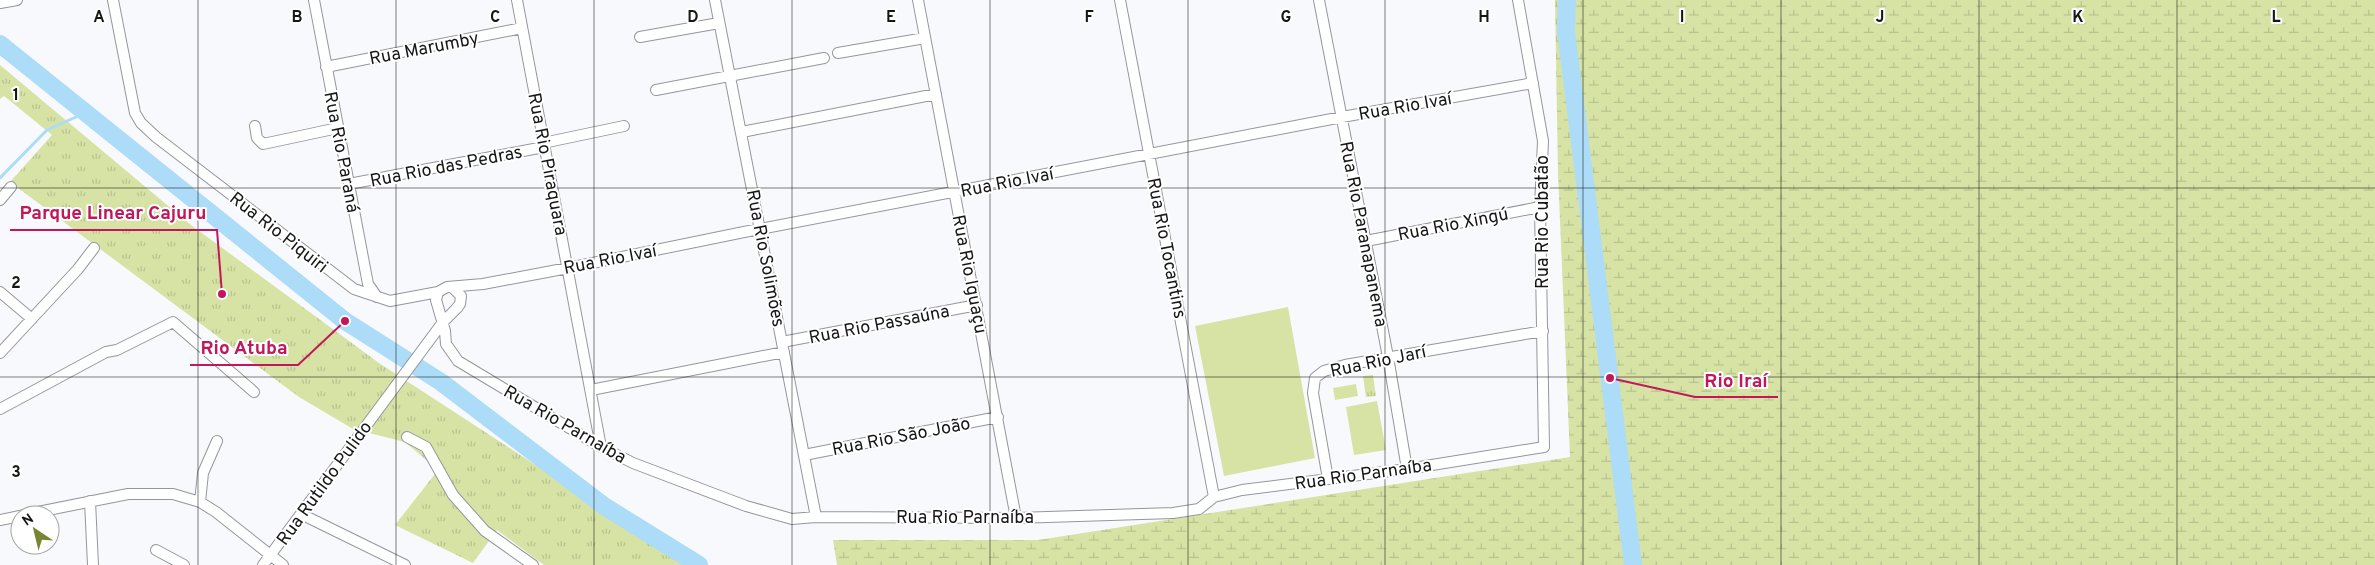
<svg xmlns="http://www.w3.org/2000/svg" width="2375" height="565" viewBox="0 0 2375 565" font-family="Overpass,sans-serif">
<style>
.grass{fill:url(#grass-tufts)}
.wetland{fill:url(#wetland-marsh)}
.pitch{fill:#d6e3a5}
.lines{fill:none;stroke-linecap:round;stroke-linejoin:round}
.stream{stroke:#acdcf7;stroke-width:3}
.river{stroke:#acdcf7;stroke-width:18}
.minor-casing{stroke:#95969a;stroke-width:12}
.minor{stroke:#fff;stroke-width:10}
.grid{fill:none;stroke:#161617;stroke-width:1;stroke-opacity:0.55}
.labels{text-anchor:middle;stroke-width:4;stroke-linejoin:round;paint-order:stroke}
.street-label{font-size:18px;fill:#161617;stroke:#fff}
.grid-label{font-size:16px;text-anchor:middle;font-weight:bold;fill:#161617;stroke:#fff;stroke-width:4;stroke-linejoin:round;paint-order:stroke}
.leader{fill:none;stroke:#c2185b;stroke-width:2}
.callout-dot{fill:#c2185b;stroke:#fff;stroke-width:2}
.callout-label{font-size:19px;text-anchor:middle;font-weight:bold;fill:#c2185b;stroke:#fff;stroke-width:4;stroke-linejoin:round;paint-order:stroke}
</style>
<defs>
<pattern id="grass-tufts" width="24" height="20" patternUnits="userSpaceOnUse" patternTransform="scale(1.25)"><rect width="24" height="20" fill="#d6e3a5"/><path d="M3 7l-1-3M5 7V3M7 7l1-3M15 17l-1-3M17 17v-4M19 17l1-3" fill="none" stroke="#b7c28d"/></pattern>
<pattern id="wetland-marsh" width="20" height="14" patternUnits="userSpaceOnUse" patternTransform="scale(1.25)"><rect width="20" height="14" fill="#d6e3a5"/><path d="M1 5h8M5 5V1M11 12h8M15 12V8" fill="none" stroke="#b7c28d"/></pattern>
</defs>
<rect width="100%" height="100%" fill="#f8f9fd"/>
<path class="grass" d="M0 65 191 225 379 363 689 565H544L497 530 473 563 395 525 438 470 405 442 353 429 299 397 10 182 52 135 4 96 0 99Z
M1373 375 1376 396 1366 397 1363 376Z"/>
<path class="wetland" d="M1555 0H2375V565H837L833 540H1038L1570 457 1558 173Z"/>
<path class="pitch" d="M1288 307 1315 458 1224 476 1195 326Z
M1356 384 1358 396 1335 400 1333 388Z
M1377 401 1386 450 1354 455 1346 407Z"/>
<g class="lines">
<path class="stream" d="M0 178 47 130 85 113"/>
<path class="river" d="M1567 0 1566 31 1633 565
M0 44 345 321 441 382 604 506 699 565"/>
<g class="minor-casing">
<path id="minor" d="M113 0 135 113 141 123 156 137 354 289 390 301 438 292
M314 0 368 284 377 297
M517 0 601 447
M715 0 816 517
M918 0 1016 518
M1120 0 1214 497
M1319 0 1388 357 1407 469
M1518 0 1543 141 1540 207 1544 447 1407 469 1242 490 1214 497 1199 509 1173 513 1016 518 816 517 792 519 746 506 633 463 601 447 458 361 446 344 445 331 436 300 438 292 447 287 483 284 568 268 744 232 1342 117 1533 83
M0 3 17 0
M640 37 719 23
M838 53 925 38
M326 67 522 28
M656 90 824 58
M255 126 257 138 263 144 338 128
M742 132 936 94
M543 143 624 126
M349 184 544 147
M0 200 11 187
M1366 241 1540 207
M452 287 461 296 460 304 455 310
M0 292 32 319
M782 342 977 305
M0 353 78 269 94 248
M591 390 784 352
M0 409 106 352 117 350 173 322 254 392
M407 437 426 447 453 495 485 531 533 565
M804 455 998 417
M1328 479 1313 393 1315 378 1324 371 1345 365 1543 331
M90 501 93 565
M200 502 203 473 217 441
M301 514 405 565
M23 515 128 494H173L200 502 216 512 283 565
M0 520 20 516
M156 550 184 565
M263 565 443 322 458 307"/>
</g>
<use href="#minor" class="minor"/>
</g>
<path class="grid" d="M198 0V565M396 0V565M594 0V565M792 0V565M990 0V565M1188 0V565M1385 0V565M1583 0V565M1781 0V565M1979 0V565M2177 0V565M0 188H2375M0 377H2375"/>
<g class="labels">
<g class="street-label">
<text transform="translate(424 48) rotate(-11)" y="6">Rua Marumby</text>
<text transform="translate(1405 106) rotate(-10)" y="6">Rua Rio Ivaí</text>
<text transform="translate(342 152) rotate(79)" y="6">Rua Rio Paraná</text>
<text transform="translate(548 164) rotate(79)" y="6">Rua Rio Piraquara</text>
<text transform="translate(446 166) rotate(-11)" y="6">Rua Rio das Pedras</text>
<text transform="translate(1007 182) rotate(-11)" y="6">Rua Rio Ivaí</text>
<text transform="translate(1542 222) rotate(-90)" y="6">Rua Rio Cubatão</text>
<text transform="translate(1453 224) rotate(-11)" y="6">Rua Rio Xingú</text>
<text transform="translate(279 232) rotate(38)" y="6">Rua Rio Piquiri</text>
<text transform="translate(1364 234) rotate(79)" y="6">Rua Rio Paranapanema</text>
<text transform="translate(1167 248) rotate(79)" y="6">Rua Rio Tocantins</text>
<text transform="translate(766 258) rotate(79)" y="6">Rua Rio Solimões</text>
<text transform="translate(610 259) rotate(-11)" y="6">Rua Rio Ivaí</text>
<text transform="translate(970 274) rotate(79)" y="6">Rua Rio Iguaçu</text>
<text transform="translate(879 324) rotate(-11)" y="6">Rua Rio Passaúna</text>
<text transform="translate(1378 361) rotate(-12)" y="6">Rua Rio Jarí</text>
<text transform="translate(565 424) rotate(30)" y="6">Rua Rio Parnaíba</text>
<text transform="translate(901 436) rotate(-11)" y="6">Rua Rio São João</text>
<text transform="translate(1363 474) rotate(-8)" y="6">Rua Rio Parnaíba</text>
<text transform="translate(324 483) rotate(-54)" y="6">Rua Rutildo Pulido</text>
<text x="965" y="523">Rua Rio Parnaíba</text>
</g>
</g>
<g class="grid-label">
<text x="99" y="22">A</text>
<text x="297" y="22">B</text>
<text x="495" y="22">C</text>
<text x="693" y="22">D</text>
<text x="891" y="22">E</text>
<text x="1089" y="22">F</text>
<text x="1286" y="22">G</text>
<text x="1484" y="22">H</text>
<text x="1682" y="22">I</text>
<text x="1880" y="22">J</text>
<text x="2078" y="22">K</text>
<text x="2276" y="22">L</text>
<text x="16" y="100">1</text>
<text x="16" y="288">2</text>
<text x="16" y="477">3</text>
</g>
<path class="leader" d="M222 294L217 230H10M345 321L298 365H190M1610 378L1695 397H1778"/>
<g class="callout-dot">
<circle cx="222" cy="294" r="5"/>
<circle cx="345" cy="321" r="5"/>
<circle cx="1610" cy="378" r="5"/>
</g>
<g class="callout-label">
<text x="113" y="219">Parque Linear Cajuru</text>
<text x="244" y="354">Rio Atuba</text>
<text x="1736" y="387">Rio Iraí</text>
</g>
<g transform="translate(35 530) rotate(325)"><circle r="24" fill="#ffffff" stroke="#a2a2a2"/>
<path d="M0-4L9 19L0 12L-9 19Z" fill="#788532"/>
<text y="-8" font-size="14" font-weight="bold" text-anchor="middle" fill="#161617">N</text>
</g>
</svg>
